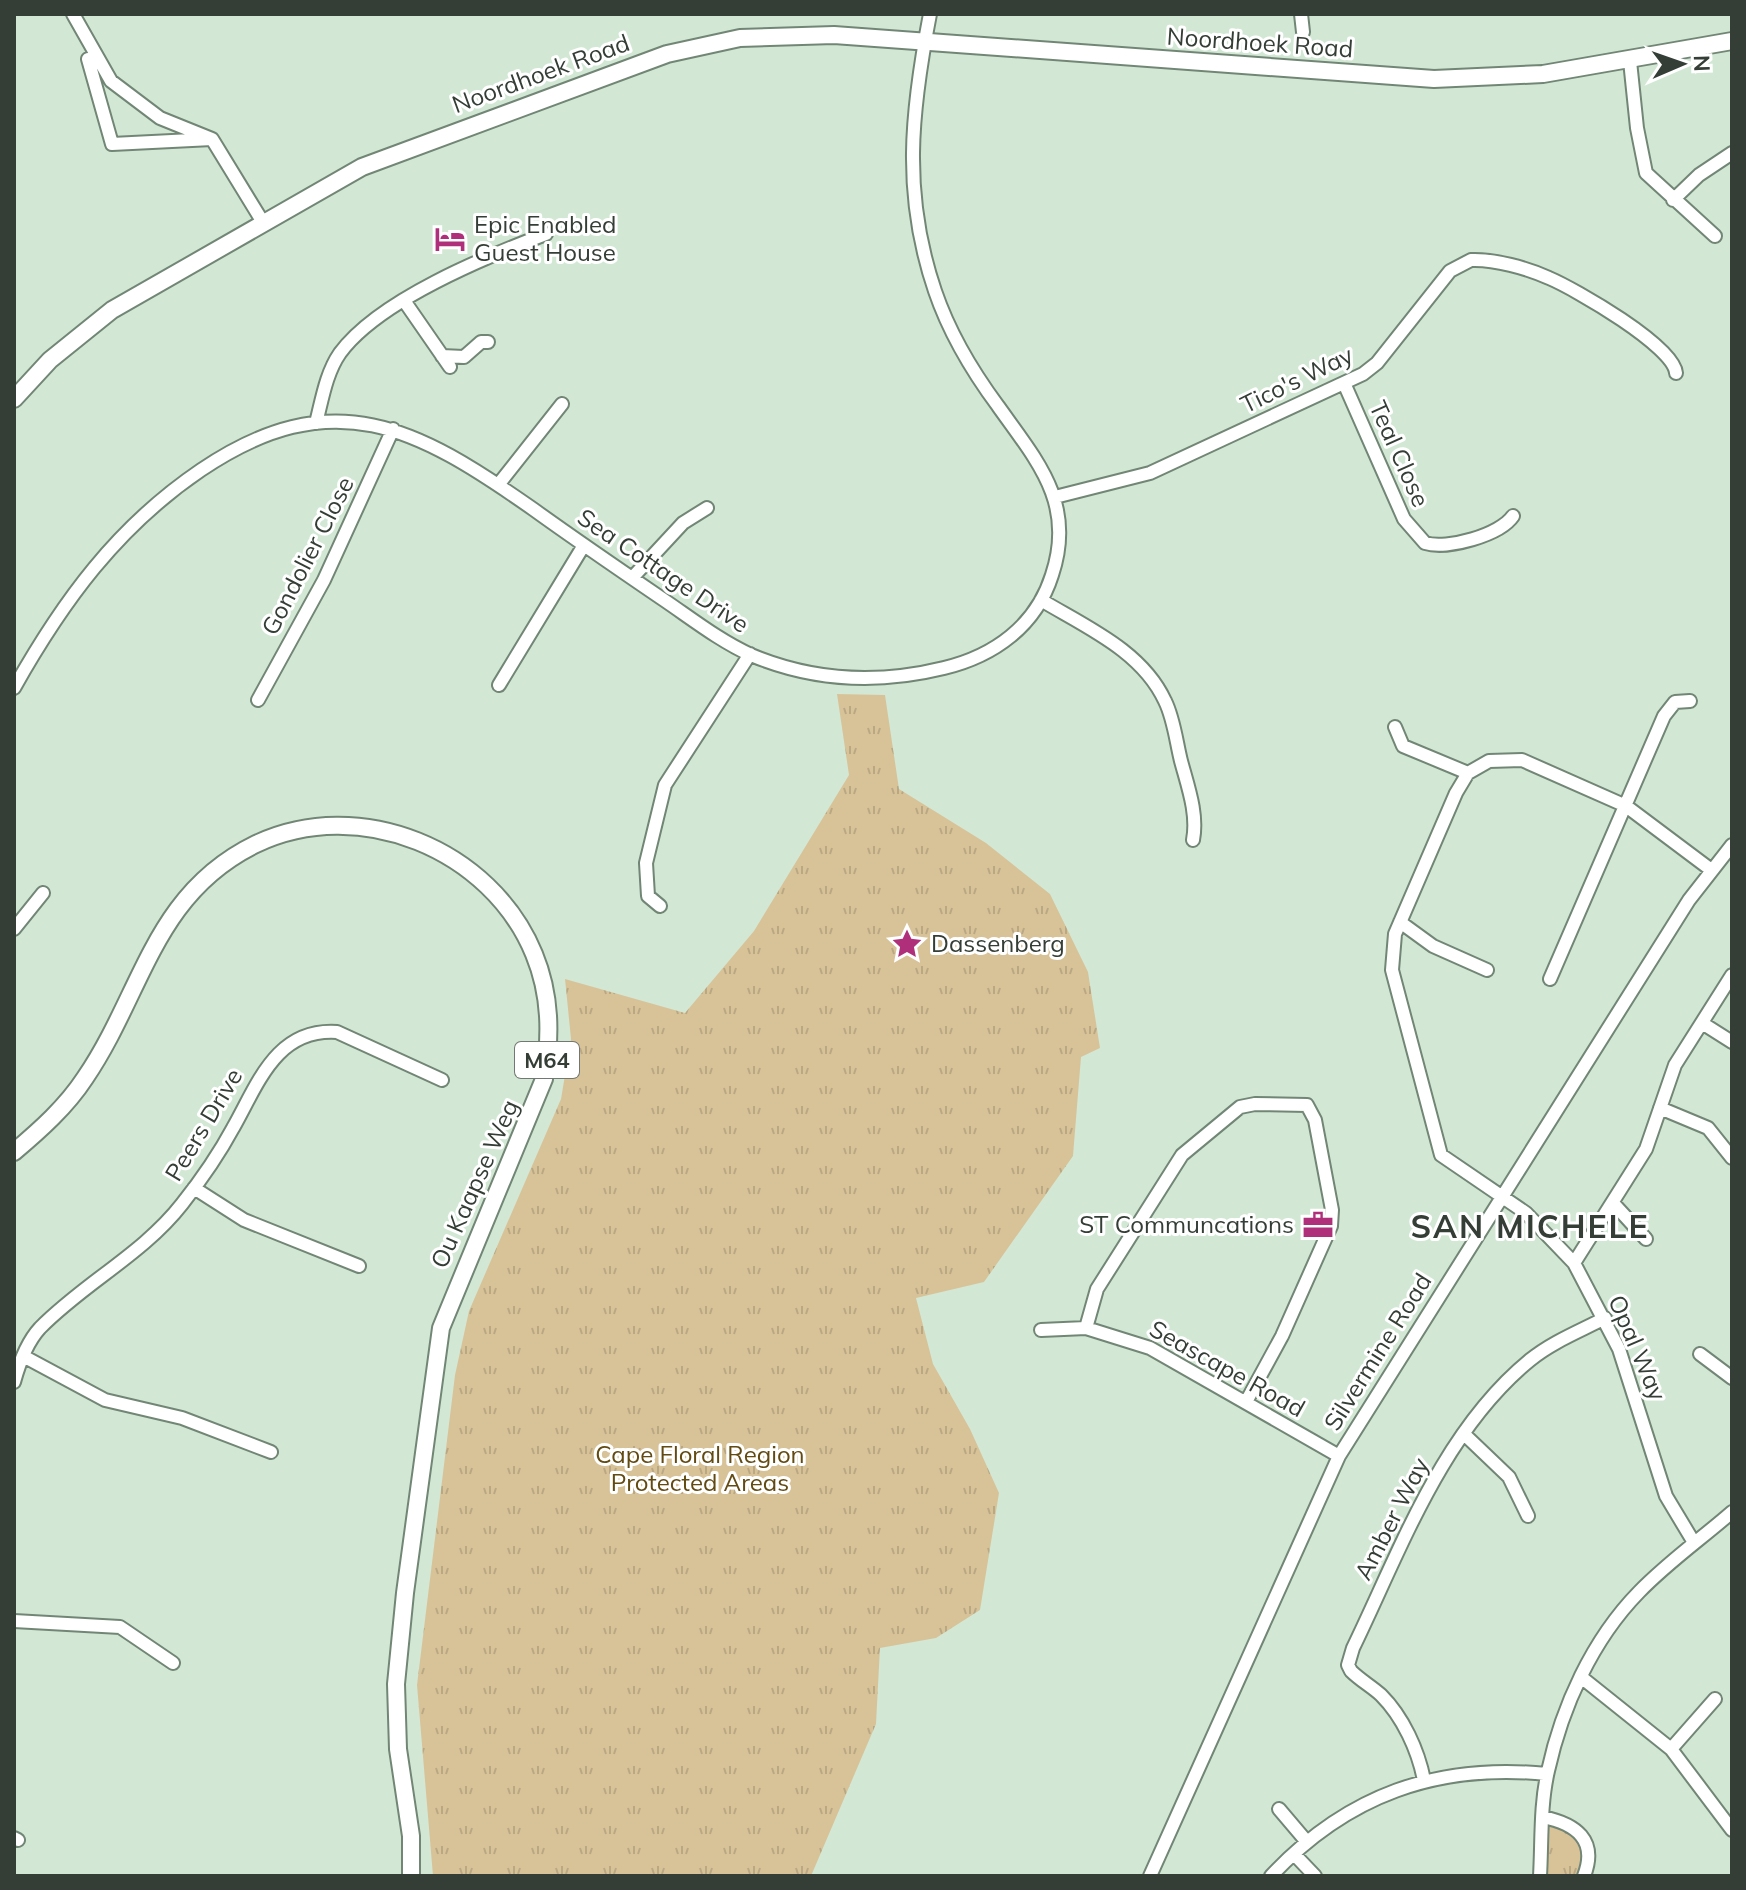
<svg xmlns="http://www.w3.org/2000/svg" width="1746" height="1890" viewBox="0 0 1746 1890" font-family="Mulish,sans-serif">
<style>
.park{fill:url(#park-tufts)}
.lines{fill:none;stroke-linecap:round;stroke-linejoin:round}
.minor-casing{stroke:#728675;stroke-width:16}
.major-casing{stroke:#728675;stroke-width:20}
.minor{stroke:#fff;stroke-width:12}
.major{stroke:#fff;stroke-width:16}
.labels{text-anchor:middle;stroke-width:6;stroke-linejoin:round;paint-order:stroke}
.shield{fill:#fff;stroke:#717772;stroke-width:2}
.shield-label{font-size:22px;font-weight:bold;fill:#343d36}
.street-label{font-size:24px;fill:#343d36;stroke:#fff}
.poi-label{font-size:24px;fill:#343d36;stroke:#fff;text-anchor:start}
.park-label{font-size:24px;fill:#624a11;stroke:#fff}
.district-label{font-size:32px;font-weight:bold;letter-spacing:2px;fill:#343d36;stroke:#fff}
</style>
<defs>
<pattern id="park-tufts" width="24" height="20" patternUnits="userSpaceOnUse" patternTransform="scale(2)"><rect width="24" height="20" fill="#d8c399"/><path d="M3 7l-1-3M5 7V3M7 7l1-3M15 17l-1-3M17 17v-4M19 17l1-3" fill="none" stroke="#baa884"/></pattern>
</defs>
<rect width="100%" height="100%" fill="#d2e8d5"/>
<path class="park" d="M837 694 885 695 899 789 986 843 1050 894 1088 972 1100 1048 1081 1057 1073 1156 984 1282 916 1298 933 1364 970 1429 999 1493 980 1610 936 1638 880 1648 876 1724 811 1876H433L417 1685 455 1375 469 1311 561 1099 571 1039 565 979 685 1013 754 931 849 775Z
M1545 1819 1571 1825 1586 1861 1579 1876H1541Z"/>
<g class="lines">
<g class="minor-casing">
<path id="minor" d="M73 14 111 81 160 118 212 139 264 224
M1301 14 1303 32
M88 59 112 144 212 139
M1630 61 1637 128 1646 173 1715 236
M1673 200 1699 175 1732 153
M405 302 450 367
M442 356 464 357 481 342H488
M1344 383 1404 519 1425 543C1447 550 1500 535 1513 516
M316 423C322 400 326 373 340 353 379 300 485 257 546 234
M498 485 562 404
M1055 497 1150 473 1363 374 1377 363 1450 271 1471 260C1494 259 1527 268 1549 278 1575 289 1674 346 1676 373
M632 578 683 523 707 508
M1041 600C1086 627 1142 651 1165 701 1174 719 1176 741 1181 761 1188 787 1198 814 1193 840
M499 685 584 545
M14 688C63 601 117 527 201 470 333 381 416 427 533 509 576 540 620 570 664 600 692 619 720 641 751 655 813 681 879 684 944 668 994 656 1036 626 1052 575 1076 503 1037 461 998 406 972 371 949 332 935 291 902 194 911 112 930 14
M258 700 324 580 393 429
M1395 727 1403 746 1468 773
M660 906 648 896 646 863 665 785 750 654
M1400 922 1433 946 1487 970
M14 929 43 893
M1550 979 1664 716 1675 702 1690 701
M1702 1023 1732 1042
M1660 1108 1708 1128 1732 1158
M194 1188 244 1220 359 1266
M1613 1203 1646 1239
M1574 1263 1646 1149 1675 1065 1732 975
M1086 1328 1097 1289 1182 1155 1240 1107 1255 1104 1307 1105 1315 1120 1332 1210 1331 1226 1282 1336 1246 1402
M1041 1330 1086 1328 1150 1348 1339 1456
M1700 1354 1732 1378
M23 1356 105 1400 182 1418 271 1452
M14 1382C19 1364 27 1342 40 1328 84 1283 143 1254 182 1204 201 1180 219 1154 233 1128 258 1084 276 1028 337 1032L442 1080
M1464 1434 1509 1477 1528 1516
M1693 1541 1666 1496 1619 1349 1574 1263 1526 1213 1441 1155 1392 970 1395 934 1456 793 1468 773 1489 761 1522 760 1626 806 1710 869
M14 1621 120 1627 173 1663
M1581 1677 1671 1749 1732 1830
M1671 1749 1715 1699
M1424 1780C1418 1750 1403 1717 1381 1695 1371 1686 1360 1680 1351 1671L1348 1665 1353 1648C1401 1549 1442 1432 1530 1360 1552 1342 1580 1331 1605 1318
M1279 1809 1307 1842
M1543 1817C1576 1824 1598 1840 1584 1876
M14 1838 18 1840
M1294 1854 1315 1876
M1150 1876 1339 1456 1689 900 1732 845
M1271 1876C1347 1795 1437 1763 1547 1774
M1540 1876C1542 1842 1540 1805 1548 1771 1562 1707 1592 1640 1639 1592 1668 1562 1701 1539 1732 1512"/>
</g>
<g class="major-casing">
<path id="major" d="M14 399 50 360 112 310 362 167 667 54 740 38 834 35 1434 79 1543 74 1732 41
M14 1152C40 1130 66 1107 85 1078 143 993 153 894 256 844 359 795 491 849 534 954 551 995 551 1036 544 1079L441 1328 405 1593 396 1684 398 1749 411 1836V1876"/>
</g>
<use href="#minor" class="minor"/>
<use href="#major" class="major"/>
</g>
<defs>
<g id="hotel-bare" transform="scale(2.4)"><path d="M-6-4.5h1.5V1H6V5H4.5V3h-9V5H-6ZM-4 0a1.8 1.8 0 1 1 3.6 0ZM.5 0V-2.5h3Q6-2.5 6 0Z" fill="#af2f7b" stroke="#fff" stroke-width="2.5" paint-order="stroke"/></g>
<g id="sight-bare" transform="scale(2.4)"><path d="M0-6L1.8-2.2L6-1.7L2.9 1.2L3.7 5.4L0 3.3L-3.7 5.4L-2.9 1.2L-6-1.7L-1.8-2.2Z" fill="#af2f7b" stroke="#fff" stroke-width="2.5" paint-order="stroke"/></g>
<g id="office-bare" transform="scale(2.4)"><path d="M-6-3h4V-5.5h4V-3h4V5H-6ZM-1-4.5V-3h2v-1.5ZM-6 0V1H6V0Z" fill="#af2f7b" stroke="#fff" stroke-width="2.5" paint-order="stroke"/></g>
</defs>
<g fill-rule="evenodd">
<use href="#hotel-bare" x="450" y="239"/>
<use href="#sight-bare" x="907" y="944"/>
<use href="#office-bare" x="1318" y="1225"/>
</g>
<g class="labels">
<rect class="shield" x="515" y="1042" width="64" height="36" rx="6"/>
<g class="shield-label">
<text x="547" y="1068">M64</text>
</g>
<g class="street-label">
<text transform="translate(1260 43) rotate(4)" y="8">Noordhoek Road</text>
<text transform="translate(541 74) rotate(-20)" y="8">Noordhoek Road</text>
<text transform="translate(1297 380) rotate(-26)" y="8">Tico's Way</text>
<text transform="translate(1399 454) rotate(66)" y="8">Teal Close</text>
<text transform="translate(308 556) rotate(-63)" y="8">Gondolier Close</text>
<text transform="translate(663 571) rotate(34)" y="8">Sea Cottage Drive</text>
<text transform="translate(204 1125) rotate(-59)" y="8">Peers Drive</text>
<text transform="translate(475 1184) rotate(-66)" y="8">Ou Kaapse Weg</text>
<text transform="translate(1637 1348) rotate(67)" y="8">Opal Way</text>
<text transform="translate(1378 1352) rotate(-58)" y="8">Silvermine Road</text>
<text transform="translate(1227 1369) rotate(29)" y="8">Seascape Road</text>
<text transform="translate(1392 1519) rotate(-63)" y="8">Amber Way</text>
</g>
<g class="poi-label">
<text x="474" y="233">Epic Enabled<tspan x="474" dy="28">Guest House</tspan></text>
<text x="931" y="952">Dassenberg</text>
<text x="1294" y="1233" text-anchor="end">ST Communcations</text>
</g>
<g class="park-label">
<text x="700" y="1463">Cape Floral Region<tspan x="700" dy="28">Protected Areas</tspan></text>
</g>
<g class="district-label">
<text x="1530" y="1238">SAN MICHELE</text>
</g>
</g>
<rect width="1746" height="1890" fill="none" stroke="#343d36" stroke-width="32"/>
<g transform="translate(1682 64) rotate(88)" stroke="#ffffff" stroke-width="6" paint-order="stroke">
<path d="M0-6L14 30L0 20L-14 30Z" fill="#343d36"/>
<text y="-12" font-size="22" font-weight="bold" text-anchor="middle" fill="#343d36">N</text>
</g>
</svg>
